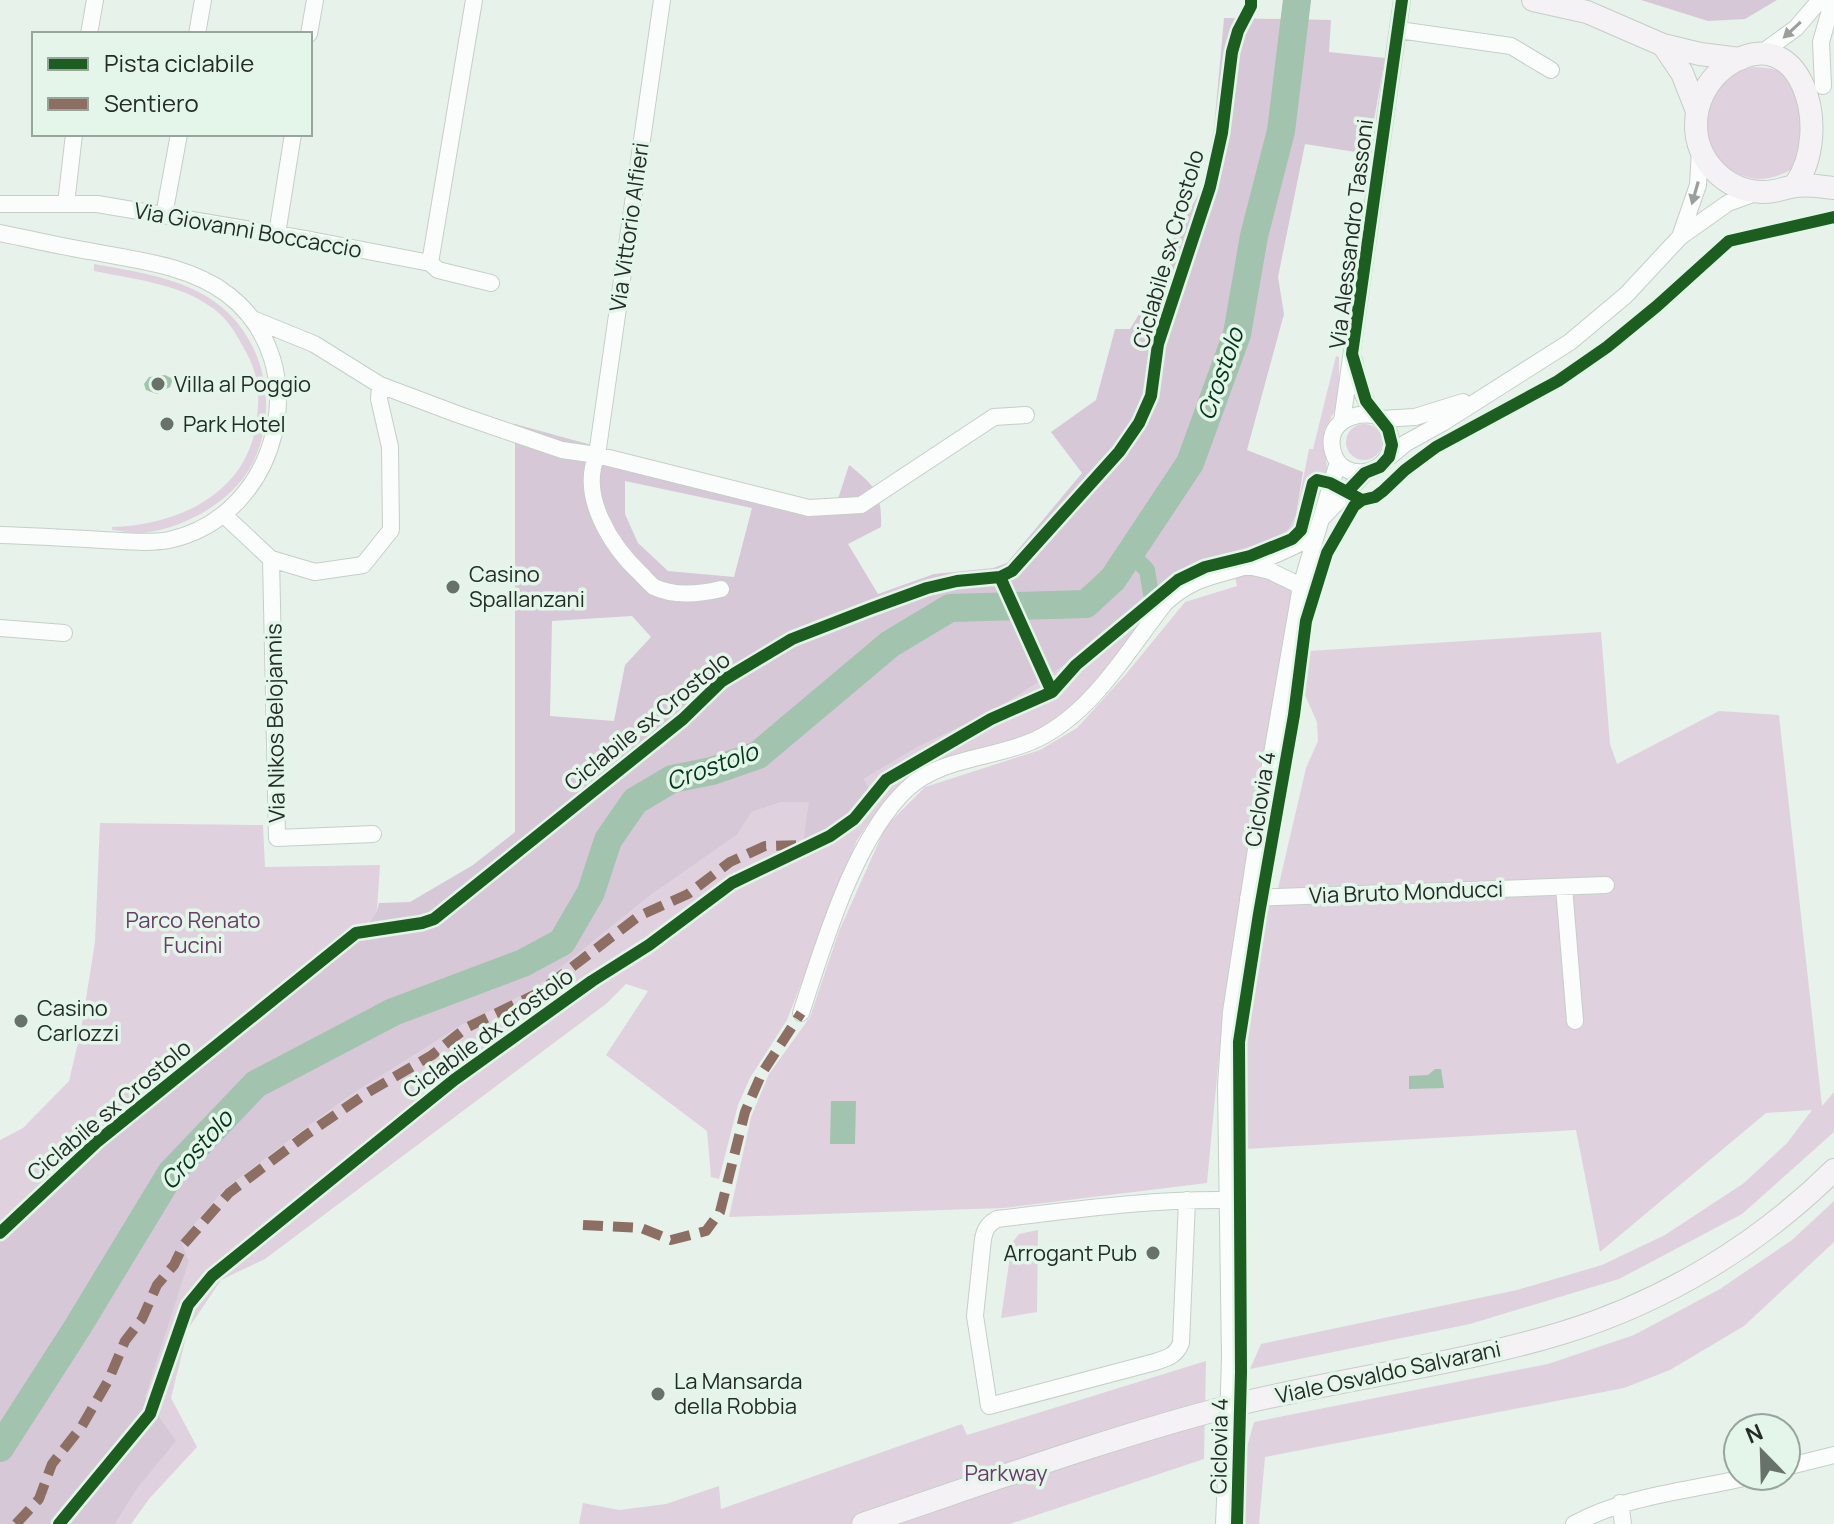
<svg xmlns="http://www.w3.org/2000/svg" width="1834" height="1524" viewBox="0 0 1834 1524" font-family="Manrope,sans-serif">
<style>
.green{fill:#dfd2de}
.forest{fill:#d7c8d7;fill-rule:evenodd}
.water{fill:#a2c3ad}
.lines{fill:none;stroke-linecap:round;stroke-linejoin:round}
.canal{stroke:#a2c3ad;stroke-width:16}
.river{stroke:#a2c3ad;stroke-width:28}
.minor-casing{stroke:#c6cec8;stroke-width:18}
.major-casing{stroke:#c6ccc8;stroke-width:24}
.minor{stroke:#fbfdfc;stroke-width:16}
.major{stroke:#f5f2f5;stroke-width:22}
.minor-bridge-casing{stroke:#c6cec8;stroke-width:18;stroke-linecap:butt}
.minor-bridge{stroke:#fbfdfc;stroke-width:16}
.quiet{stroke:#8d6e63;stroke-width:10;stroke-dasharray:20 10;stroke-linecap:butt}
.cycleway-casing{stroke:#e3f6e9;stroke-width:17}
.cycleway{stroke:#1b5e20;stroke-width:12}
.oneway{fill:#9b9f9c}
.poi-dot{fill:#69716b;stroke:#e3f6e9;stroke-width:3}
.labels{text-anchor:middle;stroke-width:7;stroke-linejoin:round;paint-order:stroke}
.street-label{font-size:22px;fill:#252c27;stroke:#e3f6e9}
.poi-label{font-size:22px;fill:#252c27;stroke:#e3f6e9;text-anchor:start}
.park-label{font-size:22px;fill:#6b3c68;stroke:#e3f6e9}
.water-label{font-size:24px;font-style:italic;fill:#00361b;stroke:#e3f6e9}
</style>
<rect width="100%" height="100%" fill="#e7f2ea"/>
<path class="green" d="M1753 67C1787 68 1793 77 1814 102L1795 168C1784 173 1773 179 1760 179 1731 179 1698 149 1705 117 1706 112 1710 106 1712 100 1715 95 1717 88 1720 84 1728 74 1741 70 1753 67Z
M94 264C132 271 172 276 206 296 264 330 283 409 250 468 230 503 182 529 143 533 133 534 122 531 112 530V527C180 525 250 492 257 417 260 393 258 374 246 352 237 336 230 321 214 309 179 283 136 280 94 271Z
M1336 356 1339 357V403L1324 431 1327 469 1307 532 1287 545 1188 579 1073 706 1031 735 908 780 867 825 857 840 787 1020 750 1078 738 1105 719 1179 711 1177 707 1131 606 1055 648 991 626 984 606 1004 265 1259 221 1280 188 1329 171 1398 197 1447 149 1499 131 1524H115L139 1486 144 1397 189 1261 181 1240 224 1190 291 1139 348 1097 462 1025 533 990 651 895 737 835 752 812 782 802H810L803 839C833 832 852 815 870 790L864 779 916 748 997 709 1060 668 1094 644 1167 579 1203 560 1258 548 1275 541 1288 530 1296 515 1309 449H1313Z
M1346 442a18 18 0 1 1 36 0a18 18 0 1 1-36 0Z
M1261 575 1293 590 1240 898 1220 1045 1207 1183 1004 1208 729 1217 751 1117 769 1074 810 1017 839 931 886 826 925 787 1040 750 1077 728 1126 674 1185 602 1237 586 1235 576Z
M1601 632 1610 744 1617 764 1719 711 1779 715 1822 1106 1834 1092V1132L1742 1214 1619 1279 1470 1324 1250 1369 1261 1344 1517 1290 1602 1265 1665 1235 1744 1183 1787 1143 1812 1110 1766 1113 1600 1252 1576 1130 1245 1149 1238 1099 1239 1042 1259 914 1262 897H1276L1306 768 1318 741 1317 722 1305 695 1309 651Z
M100 823 263 825 265 867 380 865 377 911 358 939 302 975 166 1077 79 1147 0 1225V1140L23 1128 69 1081 81 1030 95 942Z
M1834 1201V1242L1744 1326 1670 1370 1624 1388 1265 1457 1259 1524H1239L1246 1451 1254 1422 1548 1364 1634 1335 1720 1289 1792 1240Z
M1038 1230 1037 1312 1001 1318 1012 1243 1019 1234Z
M1206 1361 1204 1459 1010 1524H579L583 1503 619 1510 666 1504 719 1486 721 1509 962 1424 967 1435Z"/>
<path class="forest" d="M1641 0H1777L1745 19 1708 21Z
M1224 18 1331 20 1329 52 1385 58 1368 154 1305 144 1278 277 1284 314 1247 450 1303 472 1296 515 1288 530 1275 541 1258 548 1203 560 1167 579 1094 644 1060 668 997 709 916 748 864 779 870 790C851 816 833 830 803 840L809 802H782L752 812 737 835 651 895 533 990 462 1025 348 1097 291 1139 224 1190 181 1240 189 1261 145 1397 176 1441 139 1486 115 1524H0V1225L79 1147 166 1077 302 975 358 939 377 911 379 903 410 902 473 865 515 832V424L606 449 813 501 838 499 849 465C875 486 882 492 881 527L848 544 878 594 934 574 993 568 1007 563 1082 473 1051 432 1096 400 1115 329H1130L1168 266 1173 240 1203 186 1214 128ZM625 481 752 508 734 577 668 571 638 543 625 514ZM632 616 651 637 625 665 614 721 550 716 552 621Z"/>
<path class="water" d="M165 375 173 379 170 387 157 394 146 390 144 384 149 377Z
M1435 1069H1441L1444 1088 1409 1089V1076L1428 1075Z
M831 1101H856L855 1144H830Z"/>
<g class="lines">
<path class="canal" d="M1130 553 1147 570 1151 594"/>
<path class="river" d="M0 1448 77 1328 171 1173 256 1084 393 1012 523 963 562 942 591 892 608 840 635 801 672 779 712 771 758 755 890 644 950 608 1086 604 1113 579 1190 463 1237 334 1254 236 1281 131 1297 0"/>
<g class="minor-casing">
<path id="minor" d="M662 0 597 455C579 496 611 546 641 574 645 578 650 584 654 587 675 597 700 594 721 589
M1399 30 1511 46 1551 70
M89 34 95 0
M197 34 203 0
M309 34 315 0
M1759 55 1796 28 1820 0
M1823 86 1821 42 1833 0
M0 204H97L311 240 430 263 438 270 491 283
M66 204 74 134
M164 215 179 134
M0 233C30 239 59 246 89 251 135 260 189 265 227 294 318 363 280 516 169 540 148 544 125 541 103 540 69 538 34 536 0 535
M277 234 293 134
M1680 237 1698 185 1700 150
M430 263 474 0
M255 320 314 344 380 385 457 414 562 450 597 455 809 508 861 505 994 417 1026 415
M1354 360C1357 374 1359 388 1366 401 1373 416 1391 424 1391 442 1392 475 1342 485 1333 452 1325 424 1351 412 1374 415
M1381 419 1415 417 1463 402
M1342 421 1402 0
M1389 457 1406 443 1444 422 1570 342 1626 295 1680 237 1728 203 1758 192
M224 515 271 559 277 838 373 834
M1323 517 1365 473
M271 559 315 572 363 565 391 530 390 447 379 399 380 385
M1248 566 1270 571 1301 586
M0 628 64 633
M1564 887 1575 1021
M1248 898 1606 885
M801 1013C824 944 854 839 907 789 942 756 996 759 1037 739 1093 712 1128 650 1165 603 1195 575 1217 577 1252 564 1274 556 1295 546 1316 535
M1187 1200 1181 1343C1176 1356 1167 1358 1155 1362L989 1406 975 1316 983 1239C985 1229 988 1224 997 1219 1074 1210 1149 1199 1227 1200
M1230 1358 1226 1085 1231 1012 1260 823 1301 586 1338 462
M1786 1467 1834 1455
M1620 1503 1623 1524
M1224 1524 1227 1454
M1574 1524C1630 1494 1691 1491 1752 1476"/>
</g>
<g class="major-casing">
<path id="major" d="M1533 0 1587 12 1663 45 1700 54 1740 59
M1663 45 1682 73 1697 111
M1795 185C1834 131 1801 14 1725 67 1707 81 1696 102 1696 125 1696 161 1726 191 1762 192 1775 193 1785 187 1797 186 1809 184 1822 187 1834 188
M863 1524C985 1483 1107 1438 1231 1406 1340 1378 1454 1366 1562 1333 1664 1302 1758 1245 1834 1170"/>
</g>
<use href="#minor" class="minor"/>
<use href="#major" class="major"/>
<g class="minor-bridge-casing">
<path id="minor-bridge" d="M1227 1454 1230 1358"/>
</g>
<use href="#minor-bridge" class="minor-bridge"/>
<path class="quiet" d="M583 1225 641 1228 671 1240 706 1231 720 1212 745 1112 762 1073 801 1013
M16 1524 39 1499 52 1464 82 1426 109 1379 125 1341 142 1319 157 1285 174 1265 184 1244 229 1193 306 1135 367 1093 432 1055 466 1028 538 993 639 916 688 894 730 862 765 846 802 845"/>
<g class="cycleway-casing">
<path id="cycleway" d="M1347 492 1365 473 1380 467 1389 457 1392 445 1388 429 1366 401 1352 354 1402 0
M1362 500 1375 497 1383 491 1405 470 1436 447 1558 381 1607 347 1657 306 1729 241 1834 217
M1000 577 1052 692
M0 1233 98 1141 356 933 422 923 434 919 683 719 722 681 792 639 872 608 927 588 957 581 1000 577 1012 571 1119 452 1139 423 1151 396 1158 344 1210 187 1222 133 1232 52 1238 31 1251 6V0
M59 1524 150 1414 188 1305 212 1276 454 1080 592 981 649 945 732 883 830 836 854 819 886 780 991 719 1052 692 1076 665 1178 580 1205 567 1250 556 1292 539 1301 530 1313 483 1317 480 1330 483 1362 500
M1237 1524 1241 1372 1239 1042 1259 914 1294 715 1306 621 1327 553 1354 506 1362 500"/>
</g>
<use href="#cycleway" class="cycleway"/>
</g>
<defs><path id="oneway-solid" d="M-6-.8H1V-3.2L6.5 0L1 3.2V.8H-6Z" transform="scale(2)"/></defs>
<g class="oneway">
<use href="#oneway-solid" transform="translate(1792 30) rotate(137)"/>
<use href="#oneway-solid" transform="translate(1695 193) rotate(106)"/>
</g>
<g class="poi-dot">
<circle cx="158" cy="384" r="8"/>
<circle cx="167" cy="424" r="8"/>
<circle cx="453" cy="587" r="8"/>
<circle cx="21" cy="1021" r="8"/>
<circle cx="1153" cy="1253" r="8"/>
<circle cx="658" cy="1394" r="8"/>
</g>
<g class="labels">
<g class="street-label">
<text transform="translate(629 227) rotate(-82)" y="8">Via Vittorio Alfieri</text>
<text transform="translate(248 230) rotate(10)" y="8">Via Giovanni Boccaccio</text>
<text transform="translate(1351 234) rotate(-83)" y="8">Via Alessandro Tassoni</text>
<text transform="translate(1168 249) rotate(-74)" y="8">Ciclabile sx Crostolo</text>
<text transform="translate(647 721) rotate(-39)" y="8">Ciclabile sx Crostolo</text>
<text transform="translate(275 723) rotate(-91)" y="8">Via Nikos Belojannis</text>
<text transform="translate(1260 799) rotate(-81)" y="8">Ciclovia 4</text>
<text transform="translate(1406 892) rotate(-2)" y="8">Via Bruto Monducci</text>
<text transform="translate(488 1033) rotate(-36)" y="8">Ciclabile dx crostolo</text>
<text transform="translate(109 1110) rotate(-40)" y="8">Ciclabile sx Crostolo</text>
<text transform="translate(1388 1372) rotate(-12)" y="8">Viale Osvaldo Salvarani</text>
<text transform="translate(1219 1446) rotate(-89)" y="8">Ciclovia 4</text>
</g>
<g class="poi-label">
<text x="174" y="392">Villa al Poggio</text>
<text x="183" y="432">Park Hotel</text>
<text x="469" y="582">Casino<tspan x="469" dy="25">Spallanzani</tspan></text>
<text x="37" y="1016">Casino<tspan x="37" dy="25">Carlozzi</tspan></text>
<text x="1137" y="1261" text-anchor="end">Arrogant Pub</text>
<text x="674" y="1389">La Mansarda<tspan x="674" dy="25">della Robbia</tspan></text>
</g>
<g class="park-label">
<text x="193" y="928">Parco Renato<tspan x="193" dy="25">Fucini</tspan></text>
<text x="1006" y="1481">Parkway</text>
</g>
<g class="water-label">
<text transform="translate(1221 374) rotate(-71)" y="8">Crostolo</text>
<text transform="translate(712 767) rotate(-20)" y="8">Crostolo</text>
<text transform="translate(197 1150) rotate(-49)" y="8">Crostolo</text>
</g>
</g>
<rect x="32" y="32" width="280" height="104" fill="#e3f6e9" stroke="#97a59b" stroke-width="2"/>
<rect x="48" y="58" width="40" height="12" fill="#1b5e20" stroke="#97a59b" stroke-width="2"/>
<text x="104" y="72" font-size="24" fill="#252c27">Pista ciclabile</text>
<rect x="48" y="98" width="40" height="12" fill="#8d6e63" stroke="#97a59b" stroke-width="2"/>
<text x="104" y="112" font-size="24" fill="#252c27">Sentiero</text>
<g transform="translate(1762 1452) rotate(337)"><circle r="38" fill="#e3f6e9" stroke="#97a59b" stroke-width="2"/>
<path d="M0-6L14 30L0 20L-14 30Z" fill="#69716b"/>
<text y="-12" font-size="22" font-weight="bold" text-anchor="middle" fill="#252c27">N</text>
</g>
</svg>
